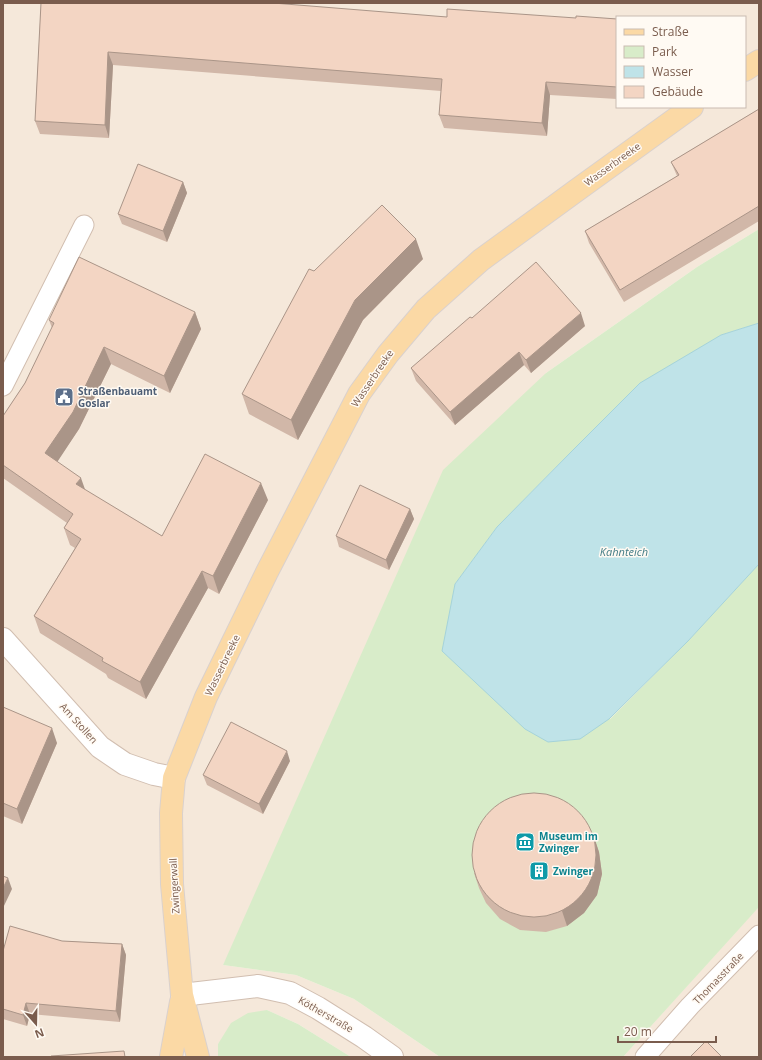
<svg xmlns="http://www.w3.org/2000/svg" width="762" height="1060" viewBox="0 0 762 1060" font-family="'Open Sans',sans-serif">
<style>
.residential{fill:#f5e8da;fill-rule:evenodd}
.green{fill:#d8ecc9}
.water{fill:#bfe3e8;stroke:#a5d3da}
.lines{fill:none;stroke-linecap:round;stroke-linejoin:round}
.lane-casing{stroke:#d1beb0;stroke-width:21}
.street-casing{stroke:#d1beb0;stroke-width:24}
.primary-casing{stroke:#dad1cd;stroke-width:24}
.lane{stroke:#fff;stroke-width:19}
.street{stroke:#fff;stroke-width:22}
.primary{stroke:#fbd9a5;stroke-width:22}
.wall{fill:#d1b7a8}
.shaded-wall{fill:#aa9588}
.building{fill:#f3d5c3;stroke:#aa9588}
.labels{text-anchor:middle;stroke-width:3;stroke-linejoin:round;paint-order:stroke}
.street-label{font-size:10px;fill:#7a5c4d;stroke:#fffaf3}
.service-label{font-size:10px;font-weight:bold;fill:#4e5e75;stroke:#fffaf3;text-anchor:start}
.culture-label{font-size:10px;font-weight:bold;fill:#0d838f;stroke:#fffaf3;text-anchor:start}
.water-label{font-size:11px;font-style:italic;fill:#437c86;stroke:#fffaf3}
</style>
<rect width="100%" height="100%" fill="#fdf6ec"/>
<path class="residential" d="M3 3H759V229L697 267 546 373 223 965 296 975 354 999 440 1057H351L298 1024 267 1010 218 1044V1057H3ZM617 17H745V107H617Z
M759 907V1057H623L750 916Z"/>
<path class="green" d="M759 229V323L721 335 572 451 497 527 455 584 610 719 688 641 759 564V907L623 1057H440L354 999 296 975 223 965 443 470 546 373 697 267Z
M267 1010 298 1024 351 1057H218V1044L231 1023 248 1013Z"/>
<path class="water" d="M759 323V564L688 641 609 719 580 739 548 742 525 729 442 651 455 584 497 527 572 451 640 383 721 335Z"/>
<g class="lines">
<g class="lane-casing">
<path id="lane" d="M3 386 84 225
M645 1057 690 1006 759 935"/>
</g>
<g class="street-casing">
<path id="street" d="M3 639 100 747 125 764 154 774 174 778
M182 995 258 986 290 993 318 1008 364 1037 392 1057"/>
</g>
<g class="primary-casing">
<path id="primary" d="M745 70 759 61
M171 1057 181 1002
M198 1057 182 995 172 884 171 813 174 778 206 697 267 572 359 394 388 354 426 309 481 260 577 190 692 107"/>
</g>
<use href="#lane" class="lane"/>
<use href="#street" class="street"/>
<use href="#primary" class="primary"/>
</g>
<path class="wall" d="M41 3 447 17 617 19V99L550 95 547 136 444 128 439 115 441 91 113 65 109 138 40 134 35 121Z
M759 109V221L624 302 589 243 585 231 677 176 671 162Z
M183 182 187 193 167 242 122 224 118 214Z
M423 259 363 320 298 440 249 414 242 394 314 271Z
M195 312 201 329 170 393 111 364 79 429 57 461 85 490 162 536 268 500 219 594 208 588 146 699 108 678 106 674 40 633 34 616 75 548 70 545 64 528 67 523 3 478V416L25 383 52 328 49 320Z
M472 318 585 326 531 373 524 365 455 425 416 381 411 368Z
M410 509 414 519 389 570 339 547 336 536Z
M3 707 57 743 22 824 3 816Z
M290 761 263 814 207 785 203 775Z
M594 837 599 852 602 874 597 895 584 913 567 926 546 932 520 930 500 919 486 903 479 888 474 873Z
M62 941 122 944 126 955 120 1022 30 1014 27 1026 3 1019V951Z"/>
<path class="shaded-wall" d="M108 52 113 65 109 138 105 125Z
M546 82 550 95 547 136 542 123Z
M183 182 187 193 167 242 163 231Z
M416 239 423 259 363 320 298 440 291 420 355 300Z
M195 312 201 329 170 393 164 376Z
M581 313 585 326 531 373 526 360Z
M104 347 111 364 79 429 52 470 45 453Z
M519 352 524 365 455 425 450 412Z
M81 478 87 495 76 484Z
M261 483 268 500 219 594 213 576Z
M410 509 414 519 389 570 386 560Z
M202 571 208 588 146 699 140 682Z
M52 728 57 743 22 824 17 809Z
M287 751 290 761 263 814 259 804Z
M594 837 599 852 602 874 597 895 584 913 567 926 562 911Z
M8 878 12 889 3 908V888Z
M122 944 126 955 120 1022 116 1011Z
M26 1003 30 1014 27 1026 23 1015Z"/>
<path class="building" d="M41 3H273L447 17V9L576 18V16L617 19V87L546 82 542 123 439 115 442 79 108 52 105 125 35 121Z
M759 109V206L620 290 585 231 679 175 671 162Z
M138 164 183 182 163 231 118 214Z
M382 205 416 239 355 300 291 420 242 394 309 269 314 271Z
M79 257 195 312 164 376 104 347 73 412 45 453 81 478 76 484 162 536 205 454 261 483 213 576 202 571 140 682 102 661 103 658 34 616 81 539 64 528 73 514 3 465V416L25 383 54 323 49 320Z
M536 262 581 313 526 360 519 352 450 412 411 368 470 317 472 318Z
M360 485 410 509 386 560 336 536Z
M3 707 52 728 17 809 3 803Z
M231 722 287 751 259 804 203 775Z
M472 855a62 62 0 1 1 124 0a62 62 0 1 1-124 0Z
M3 876 8 878 3 888Z
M10 926 62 941 122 944 116 1011 26 1003 23 1015 3 1009V951Z
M706 1041 722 1057H690Z
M124 1051 125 1057H51V1056Z"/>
<defs>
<g id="civic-square" transform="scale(1)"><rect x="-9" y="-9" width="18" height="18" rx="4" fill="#5c6f8a" stroke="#fffaf3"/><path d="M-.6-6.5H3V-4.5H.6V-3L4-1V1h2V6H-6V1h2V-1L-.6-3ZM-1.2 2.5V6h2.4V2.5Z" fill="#fff"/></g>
<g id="museum-square" transform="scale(1)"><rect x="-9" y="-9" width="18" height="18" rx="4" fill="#0f9aa8" stroke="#fffaf3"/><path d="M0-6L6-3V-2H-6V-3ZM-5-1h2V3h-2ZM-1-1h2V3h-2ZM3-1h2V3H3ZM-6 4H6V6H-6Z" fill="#fff"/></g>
<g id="building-square" transform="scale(1)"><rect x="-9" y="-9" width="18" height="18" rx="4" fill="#0f9aa8" stroke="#fffaf3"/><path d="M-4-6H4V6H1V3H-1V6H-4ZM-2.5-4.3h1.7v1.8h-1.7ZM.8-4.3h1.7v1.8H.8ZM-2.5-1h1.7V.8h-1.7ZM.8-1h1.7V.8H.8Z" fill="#fff"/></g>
</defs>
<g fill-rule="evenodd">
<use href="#civic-square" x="64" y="397"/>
<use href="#museum-square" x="525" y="842"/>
<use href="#building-square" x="539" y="871"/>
</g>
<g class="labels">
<g class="street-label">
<text transform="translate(612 164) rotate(-36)" y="4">Wasserbreeke</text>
<text transform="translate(372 378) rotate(-56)" y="4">Wasserbreeke</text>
<text transform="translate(222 665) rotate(-64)" y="4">Wasserbreeke</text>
<text transform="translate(79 723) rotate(48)" y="4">Am Stollen</text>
<text transform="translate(174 886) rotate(-93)" y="4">Zwingerwall</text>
<text transform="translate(718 978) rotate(-46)" y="4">Thomasstraße</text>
<text transform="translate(326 1014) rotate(30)" y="4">Kötherstraße</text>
</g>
<g class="service-label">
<text x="78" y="395">Straßenbauamt<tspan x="78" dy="12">Goslar</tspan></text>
</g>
<g class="culture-label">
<text x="539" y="840">Museum im<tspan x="539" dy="12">Zwinger</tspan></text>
<text x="553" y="875">Zwinger</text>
</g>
<g class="water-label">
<text x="624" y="556">Kahnteich</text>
</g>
</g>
<rect width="762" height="1060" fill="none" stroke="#7a5c4d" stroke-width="8"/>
<rect x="616" y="16" width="130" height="92" fill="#fffaf3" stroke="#cabbb1"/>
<rect x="624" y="29" width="20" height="6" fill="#fbd9a5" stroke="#cabbb1"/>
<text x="652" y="36" font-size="12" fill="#7a5c4d">Straße</text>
<rect x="624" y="46" width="20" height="12" fill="#d8ecc9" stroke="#cabbb1"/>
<text x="652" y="56" font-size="12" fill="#7a5c4d">Park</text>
<rect x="624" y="66" width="20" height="12" fill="#bfe3e8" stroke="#cabbb1"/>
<text x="652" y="76" font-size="12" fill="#7a5c4d">Wasser</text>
<rect x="624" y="86" width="20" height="12" fill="#f3d5c3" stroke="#cabbb1"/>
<text x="652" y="96" font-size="12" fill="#7a5c4d">Gebäude</text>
<g transform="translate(36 1024) rotate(160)" stroke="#fffaf3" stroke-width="3" paint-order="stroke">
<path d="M0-3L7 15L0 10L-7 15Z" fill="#7a5c4d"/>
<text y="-6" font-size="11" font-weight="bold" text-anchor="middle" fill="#7a5c4d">N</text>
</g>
<path d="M618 1036v6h98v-6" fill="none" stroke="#7a5c4d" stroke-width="2"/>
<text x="624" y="1036" font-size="12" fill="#7a5c4d" stroke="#fffaf3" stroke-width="3" paint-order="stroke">20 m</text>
</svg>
